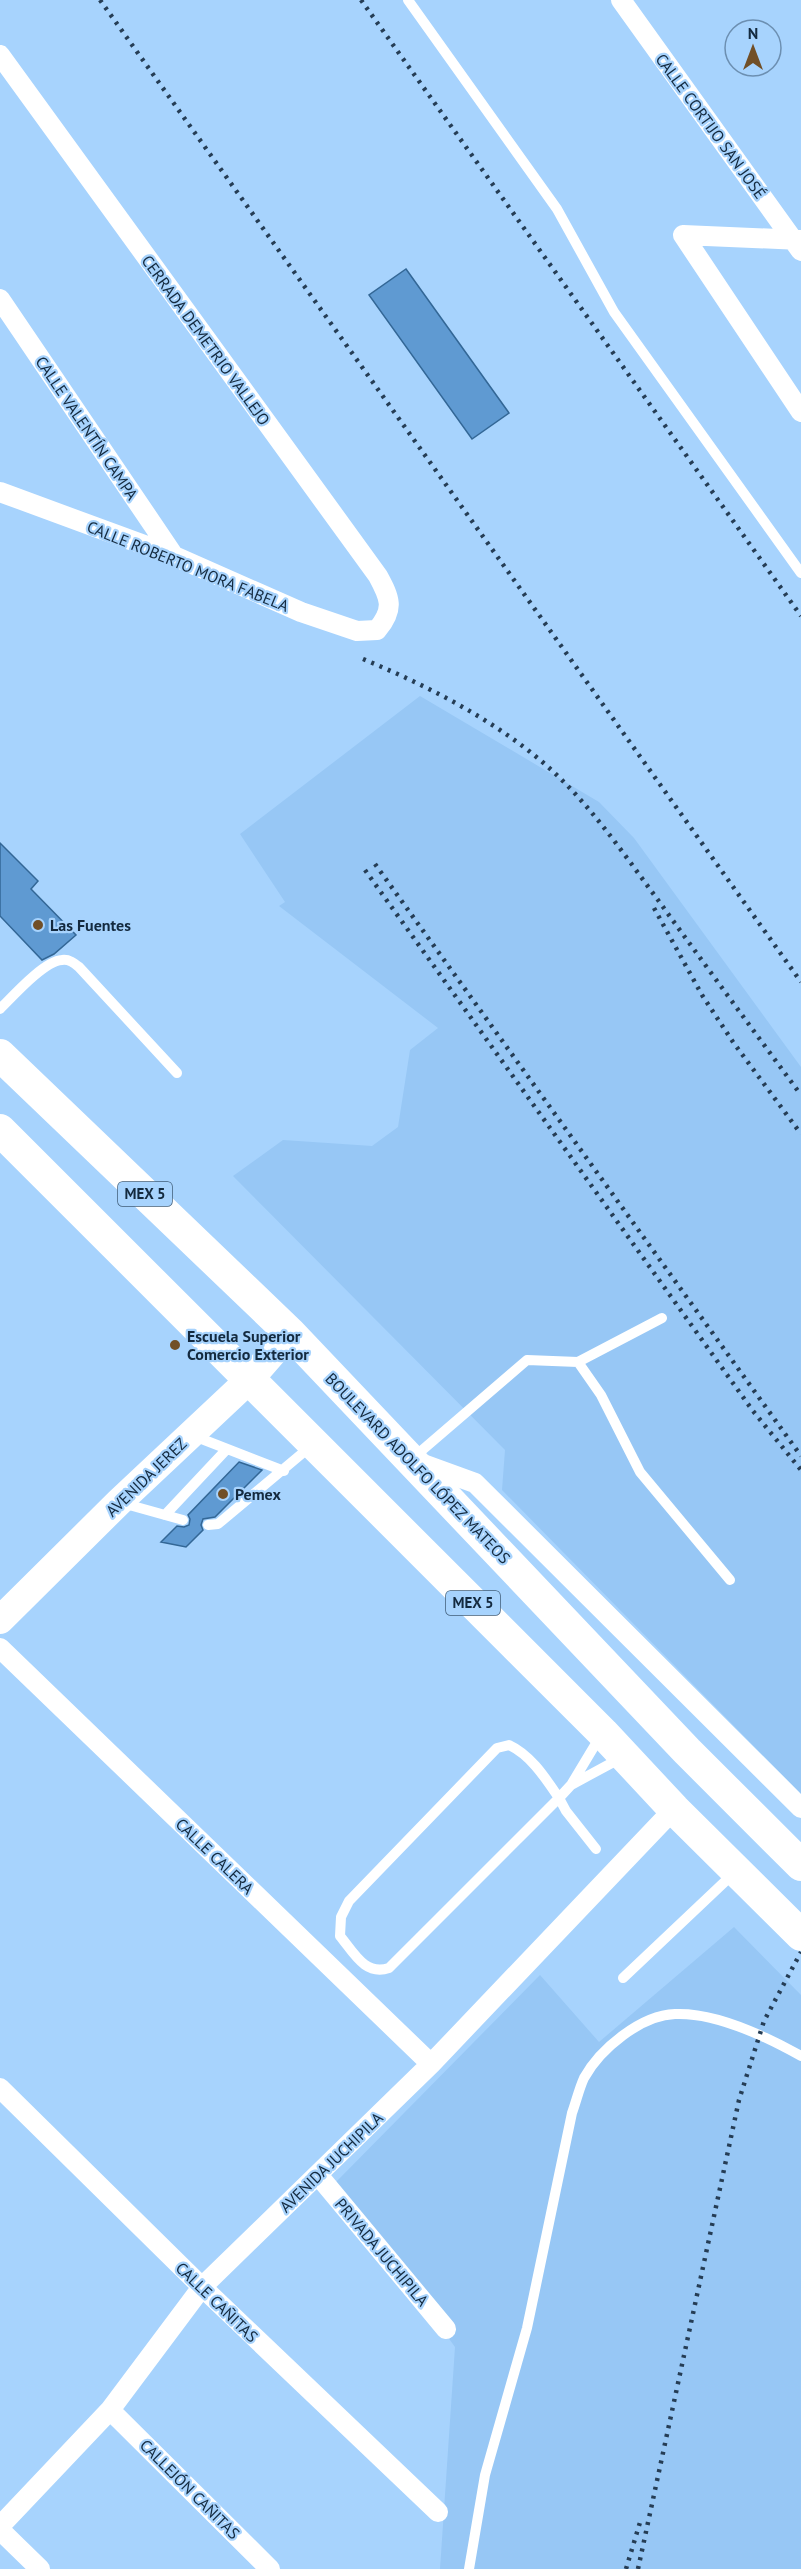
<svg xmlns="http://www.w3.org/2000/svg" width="801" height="2569" viewBox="0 0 801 2569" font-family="'PT Sans',sans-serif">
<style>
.built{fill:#97c7f5}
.building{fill:#5f9ad2;stroke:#336796;stroke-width:1.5}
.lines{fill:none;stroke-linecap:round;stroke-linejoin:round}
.lane{stroke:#fff;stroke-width:10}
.street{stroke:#fff;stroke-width:20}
.secondary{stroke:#fff;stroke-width:28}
.primary{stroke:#fff;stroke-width:32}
.rail{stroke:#253d55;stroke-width:4.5;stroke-dasharray:3 6;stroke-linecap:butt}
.poi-dot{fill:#714f27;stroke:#a7d3fd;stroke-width:2}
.labels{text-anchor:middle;stroke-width:4.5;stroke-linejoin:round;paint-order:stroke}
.shield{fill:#a7d3fd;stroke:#405d78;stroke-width:1.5}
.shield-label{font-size:15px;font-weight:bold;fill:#142a3f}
.street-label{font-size:16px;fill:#142a3f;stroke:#a7d3fd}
.poi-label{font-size:16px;font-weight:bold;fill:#142a3f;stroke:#a7d3fd;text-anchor:start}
</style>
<rect width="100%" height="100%" fill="#a7d3fd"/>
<path class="built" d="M420 696 599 802 634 838 801 1067V1794L502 1490 505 1450 233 1176 283 1140 372 1146 398 1127 410 1050 438 1028 279 906 285 902 240 834Z
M734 1927 801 1995V2569H440L455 2347 336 2182 540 1975 599 2042Z"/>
<path class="building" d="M406 269 509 413 472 439 369 295Z
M0 843 38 881 31 889 76 935 54 954 42 960 0 916Z
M239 1462 262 1470 215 1517 203 1519 201 1525 203 1530 186 1547 161 1542 177 1526 184 1527 189 1525 190 1519 188 1515Z"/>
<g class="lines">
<path class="lane" d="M408 0 557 209 614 312 801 573
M0 1009C13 996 44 961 62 960 69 959 74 963 79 967L177 1073
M662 1318 578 1362 601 1395 640 1472 730 1580
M194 1436 284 1471
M413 1458 527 1360 578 1362
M122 1503 183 1520
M165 1515 226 1450
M208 1525 218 1524 311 1446
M571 1785 621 1758
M596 1849 566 1811 559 1798 389 1968C365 1976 354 1953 340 1936L341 1917 349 1901 497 1748 509 1745C531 1755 546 1779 559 1798L571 1785 601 1735
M623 1978 734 1873
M469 2569 485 2475 527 2328 572 2113C576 2102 579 2089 584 2078 600 2049 641 2015 675 2014 716 2012 767 2037 801 2056"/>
<path class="street" d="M621 0 801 251
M0 55 378 576C390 598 395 609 377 630L357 631 301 612 174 556 0 492
M683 235 801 412
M683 235 801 240
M0 299 174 556
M420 1463 475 1483 801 1808
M0 1648 431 2064
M0 2088 202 2287 438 2512
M318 2175 446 2329
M110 2410 270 2569
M0 2526 110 2410 202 2287 431 2064 674 1809
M0 2530 40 2569"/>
<path class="secondary" d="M0 1620 119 1502 250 1379 290 1333"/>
<path class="primary" d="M0 1055 290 1333 687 1751 801 1865
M0 1130 603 1733 674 1809 801 1935"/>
<path class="rail" d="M100 0 801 982
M361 0 801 616
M363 659C423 684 483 714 534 755 584 795 620 849 658 900 705 965 753 1030 801 1095
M375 864 801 1456
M365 870 753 1411 801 1470
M654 908 702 995 733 1042 801 1134
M626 2569 641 2519
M638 2569 739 2100 764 2021 801 1952"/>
</g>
<g class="poi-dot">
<circle cx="38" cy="925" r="6"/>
<circle cx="175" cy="1345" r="6"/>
<circle cx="223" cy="1494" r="6"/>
</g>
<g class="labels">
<g class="shield">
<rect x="118" y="1182" width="54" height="24" rx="4.5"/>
<rect x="446" y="1591" width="54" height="24" rx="4.5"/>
</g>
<g class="shield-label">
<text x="145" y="1199">MEX 5</text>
<text x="473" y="1608">MEX 5</text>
</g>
<g class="street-label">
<text transform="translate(711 126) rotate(54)" y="6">CALLE CORTIJO SAN JOSÉ</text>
<text transform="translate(206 340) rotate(54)" y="6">CERRADA DEMETRIO VALLEJO</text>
<text transform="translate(87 428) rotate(56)" y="6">CALLE VALENTÍN CAMPA</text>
<text transform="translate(188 566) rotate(22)" y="6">CALLE ROBERTO MORA FABELA</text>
<text transform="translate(418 1468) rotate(46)" y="6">BOULEVARD ADOLFO LÓPEZ MATEOS</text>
<text transform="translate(146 1477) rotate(-44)" y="6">AVENIDA JEREZ</text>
<text transform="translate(215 1856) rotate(44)" y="6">CALLE CALERA</text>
<text transform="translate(331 2162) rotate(-44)" y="6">AVENIDA JUCHIPILA</text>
<text transform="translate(382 2252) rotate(50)" y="6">PRIVADA JUCHIPILA</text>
<text transform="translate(217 2302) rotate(44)" y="6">CALLE CAÑITAS</text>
<text transform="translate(190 2489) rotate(45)" y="6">CALLEJÓN CAÑITAS</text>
</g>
<g class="poi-label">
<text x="50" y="931">Las Fuentes</text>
<text x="187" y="1342">Escuela Superior<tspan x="187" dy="18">Comercio Exterior</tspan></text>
<text x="235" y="1500">Pemex</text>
</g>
</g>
<g transform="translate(753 48)"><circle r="28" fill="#a7d3fd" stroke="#6c8fb1" stroke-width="1.5"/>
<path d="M0-4.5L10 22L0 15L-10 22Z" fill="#714f27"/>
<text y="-9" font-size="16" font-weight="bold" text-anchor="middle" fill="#142a3f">N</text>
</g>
</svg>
